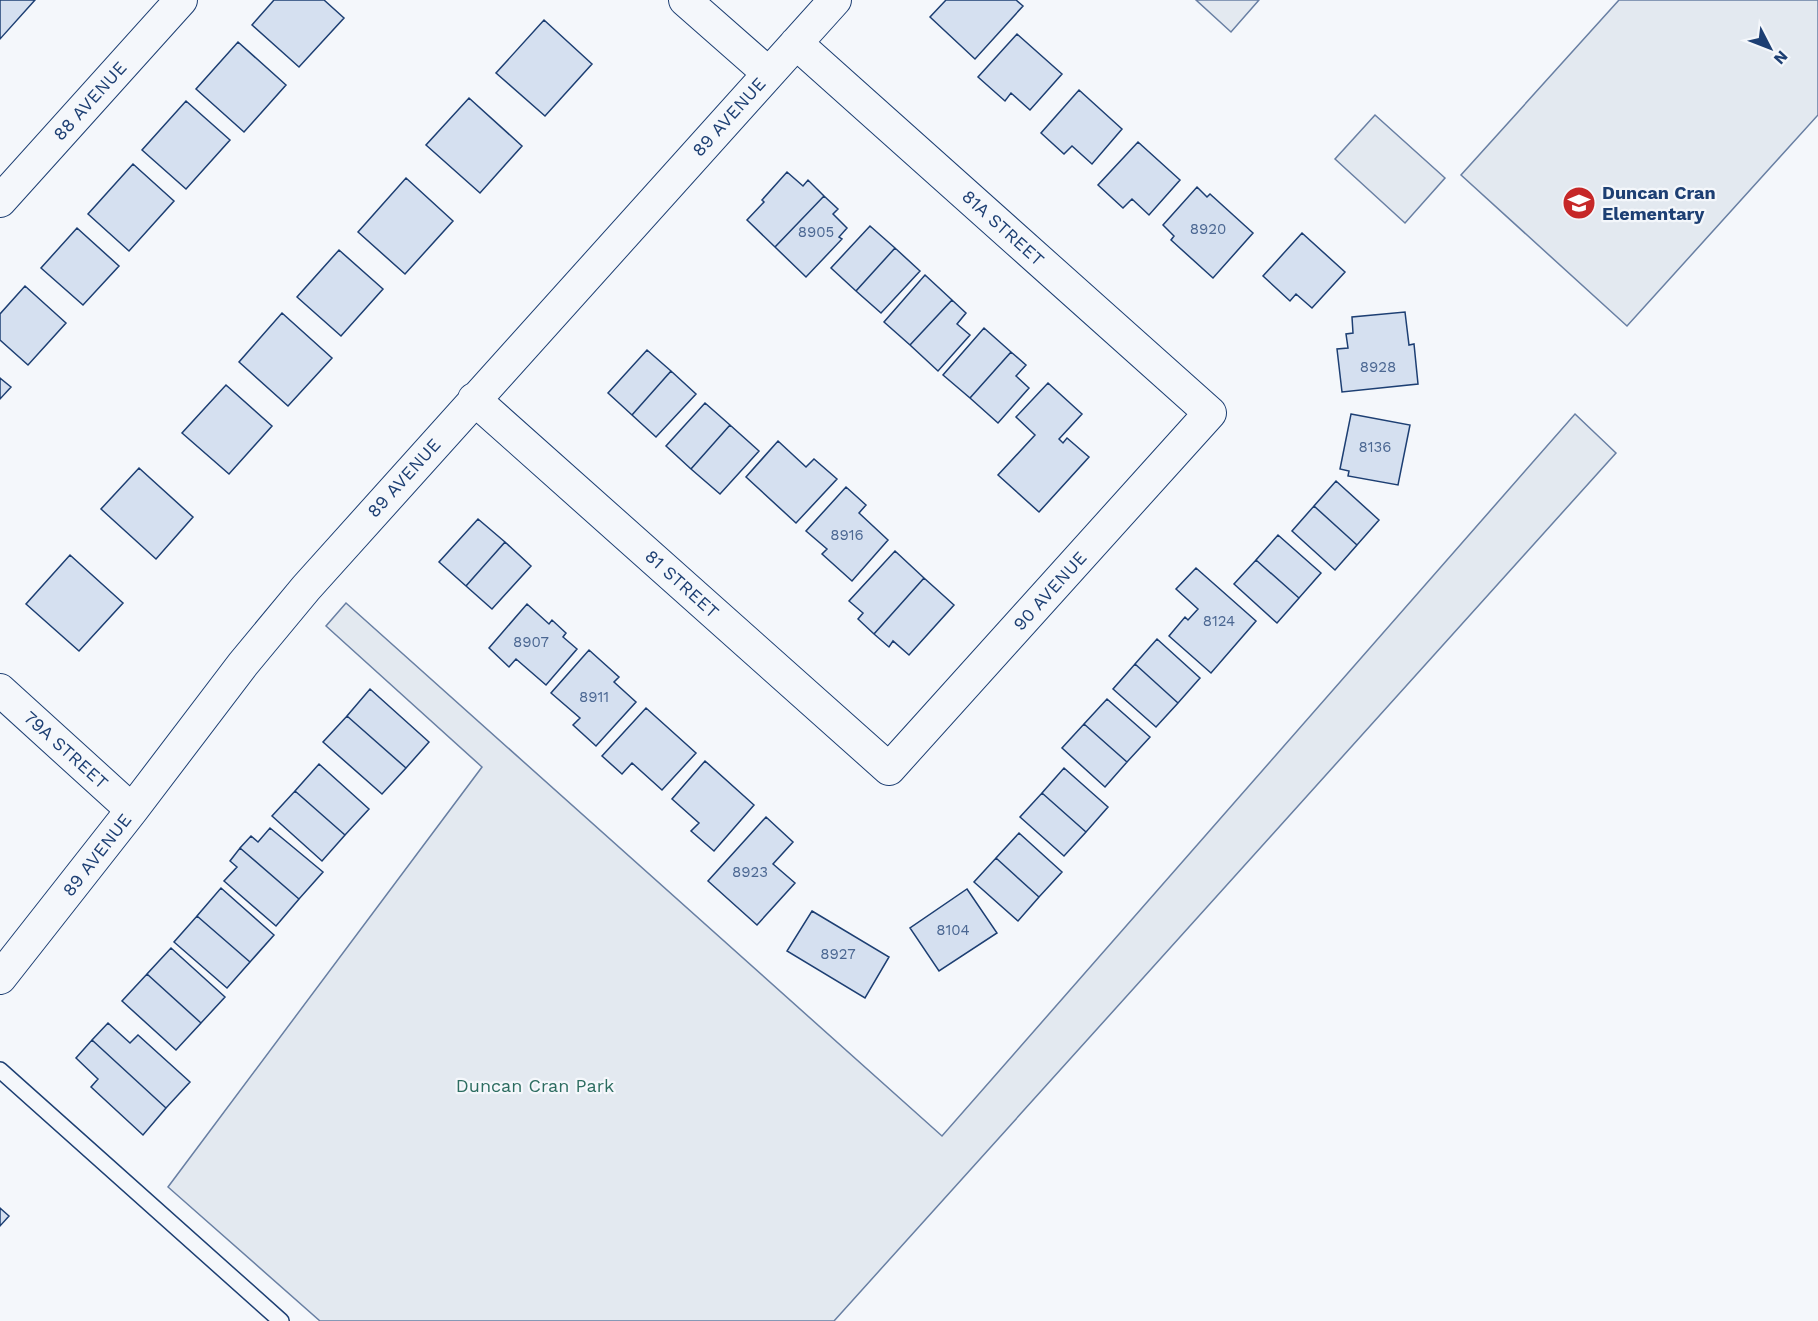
<svg xmlns="http://www.w3.org/2000/svg" width="1818" height="1321" viewBox="0 0 1818 1321" font-family="'Work Sans',sans-serif">
<style>
.green{fill:#e3e9f0;stroke:#687fa3;stroke-width:1.5}
.building{fill:#d5e0f0;stroke:#1d3f73;stroke-width:1.5}
.lines{fill:none;stroke-linecap:round;stroke-linejoin:round}
.service-casing{stroke:#1d3f73;stroke-width:18}
.minor-casing{stroke:#1d3f73;stroke-width:34}
.service{stroke:#f4f7fb;stroke-width:15}
.minor{stroke:#f4f7fb;stroke-width:32}
.labels{text-anchor:middle;stroke-width:4.5;stroke-linejoin:round;paint-order:stroke}
.number-label{font-size:15px;fill:#4b6792}
.street-label{font-size:18px;fill:#1d3f73;stroke:#f4f7fb}
.poi-label{font-size:18px;font-weight:bold;fill:#1d3f73;stroke:#f4f7fb;text-anchor:start}
.park-label{font-size:18px;fill:#2c6c60;stroke:#f4f7fb}
</style>
<rect width="100%" height="100%" fill="#f4f7fb"/>
<path class="green" d="M1196 0H1259L1231 32Z
M1619 0H1818V115L1627 326 1461 175Z
M1375 115 1445 178 1405 223 1335 159Z
M1575 414 1616 453 834 1321H320L168 1187 482 767 326 626 346 603 942 1136Z"/>
<path class="building" d="M0 0H35L0 39Z
M274 0H324L344 18 299 67 252 25Z
M946 0H1016L1023 6 975 59 930 17Z
M544 20 592 64 545 116 496 73Z
M1017 34 1062 74 1030 110 1011 93 1005 101 978 77Z
M238 42 286 85 244 132 196 89Z
M1079 90 1122 129 1092 164 1072 146 1064 154 1041 133Z
M469 98 522 146 480 193 426 145Z
M186 101 230 140 186 189 142 150Z
M1138 142 1180 180 1149 215 1132 199 1123 208 1098 185Z
M133 164 174 201 129 251 88 214Z
M787 172 803 186 808 180 824 196 775 247 747 220 764 202 762 200Z
M406 178 453 221 405 274 358 232Z
M1197 187 1207 197 1210 194 1253 233 1213 278 1171 240 1174 236 1163 225Z
M824 196 838 209 833 214 847 228 839 237 842 239 806 277 775 247Z
M870 226 895 248 856 291 831 268Z
M77 228 119 266 83 305 41 268Z
M1302 233 1345 272 1312 308 1296 294 1290 301 1263 276Z
M895 248 920 271 881 313 856 291Z
M339 250 383 289 341 336 297 297Z
M925 275 952 300 910 345 884 322Z
M25 286 66 323 28 365 0 340V314Z
M952 300 966 313 957 324 970 335 938 371 910 345Z
M1405 312 1409 345 1414 344 1418 384 1342 392 1337 349 1348 348 1346 334 1353 333 1352 317Z
M282 313 332 358 288 406 239 362Z
M984 328 1011 352 970 398 943 375Z
M647 350 671 371 632 415 608 393Z
M1011 352 1026 365 1016 376 1029 388 998 423 970 398Z
M671 371 696 394 656 437 632 415Z
M0 378 11 387 0 399Z
M1048 383 1082 414 1059 439 1063 443 1067 438 1089 457 1039 512 998 475 1035 435 1016 417Z
M226 385 272 426 229 474 182 433Z
M705 403 730 425 691 469 666 446Z
M1351 414 1410 425 1398 485 1348 476 1349 471 1340 469Z
M730 425 759 451 720 494 691 469Z
M778 441 806 467 814 459 837 479 796 523 746 477Z
M139 468 193 517 156 559 101 509Z
M1336 481 1379 520 1357 545 1314 506Z
M846 487 866 505 859 513 888 540 852 581 822 554 827 549 806 531Z
M1314 506 1357 545 1335 570 1292 531Z
M478 519 505 542 466 586 439 562Z
M1278 535 1321 573 1299 598 1256 560Z
M505 542 531 566 492 609 466 586Z
M895 551 924 578 874 634 858 619 863 613 849 601Z
M70 555 123 603 79 651 26 604Z
M1256 560 1299 598 1277 623 1234 584Z
M1196 568 1256 621 1211 673 1169 636 1185 617 1188 620 1198 609 1176 589Z
M924 578 954 605 909 655 893 641 889 647 874 634Z
M527 604 549 624 552 620 566 633 563 637 577 649 546 685 516 659 509 667 489 648Z
M1157 639 1200 678 1178 703 1135 664Z
M589 650 619 677 614 682 636 702 596 746 573 725 580 718 551 693Z
M1135 664 1178 703 1156 727 1113 689Z
M370 689 429 742 406 768 347 716Z
M1107 699 1150 737 1127 762 1084 724Z
M646 708 696 753 662 790 632 763 622 774 602 756Z
M347 716 406 768 382 794 323 742Z
M1084 724 1127 762 1105 787 1062 748Z
M705 761 754 805 714 851 691 831 699 823 672 799Z
M319 764 369 809 345 835 295 791Z
M1064 768 1108 807 1086 832 1042 793Z
M295 791 345 835 322 861 272 816Z
M1042 793 1086 832 1064 856 1020 817Z
M766 817 793 842 773 864 795 883 757 925 708 881Z
M270 828 323 872 299 899 240 848 251 836 258 842Z
M1019 833 1062 872 1039 897 996 858Z
M240 848 299 899 276 926 224 881 237 867 230 861Z
M996 858 1039 897 1018 921 974 882Z
M221 888 274 935 250 962 197 916Z
M967 889 997 933 939 971 910 928Z
M812 911 889 957 865 998 787 951Z
M197 916 250 962 227 988 174 942Z
M171 948 225 997 201 1023 147 974Z
M147 974 201 1023 176 1050 122 1001Z
M108 1023 130 1043 138 1035 190 1082 166 1108 92 1040Z
M92 1040 166 1108 143 1135 91 1087 98 1079 76 1058Z
M0 1208 9 1216 0 1226Z"/>
<g class="lines">
<g class="service-casing">
<path id="service" d="M0 1070 281 1321"/>
</g>
<g class="minor-casing">
<path id="minor" d="M685 0 768 73
M0 201 181 0
M474 399 889 769 1210 413 796 43
M0 690 132 810
M0 978 132 810 243 664 306 588 835 0"/>
</g>
<use href="#service" class="service"/>
<use href="#minor" class="minor"/>
</g>
<defs>
<g id="school-disc" transform="scale(1.725)"><circle r="9.5" fill="#c62828" stroke="#f4f7fb"/><path d="M0-5L7-2L0 1L-7-2ZM-4 1L0 2.5L4 1V4Q0 6-4 4Z" fill="#fff"/></g>
</defs>
<g fill-rule="evenodd">
<use href="#school-disc" x="1579" y="203"/>
</g>
<g class="labels">
<g class="number-label">
<text x="1208" y="234">8920</text>
<text x="816" y="237">8905</text>
<text x="1378" y="372">8928</text>
<text x="1375" y="452">8136</text>
<text x="847" y="540">8916</text>
<text x="1219" y="626">8124</text>
<text x="531" y="647">8907</text>
<text x="594" y="702">8911</text>
<text x="750" y="877">8923</text>
<text x="953" y="935">8104</text>
<text x="838" y="959">8927</text>
</g>
<g class="street-label">
<text transform="translate(90 101) rotate(-48)" y="6">88 AVENUE</text>
<text transform="translate(729 117) rotate(-48)" y="6">89 AVENUE</text>
<text transform="translate(1003 228) rotate(42)" y="6">81A STREET</text>
<text transform="translate(404 478) rotate(-48)" y="6">89 AVENUE</text>
<text transform="translate(682 584) rotate(42)" y="6">81 STREET</text>
<text transform="translate(1050 591) rotate(-48)" y="6">90 AVENUE</text>
<text transform="translate(66 750) rotate(42)" y="6">79A STREET</text>
<text transform="translate(97 855) rotate(-52)" y="6">89 AVENUE</text>
</g>
<g class="poi-label">
<text x="1602" y="199">Duncan Cran<tspan x="1602" dy="21">Elementary</tspan></text>
</g>
<g class="park-label">
<text x="535" y="1092">Duncan Cran Park</text>
</g>
</g>
<g transform="translate(1770 48) rotate(132)" stroke="#f4f7fb" stroke-width="4.5" paint-order="stroke">
<path d="M0-4.5L10 22L0 15L-10 22Z" fill="#1d3f73"/>
<text y="-9" font-size="16" font-weight="bold" text-anchor="middle" fill="#1d3f73">N</text>
</g>
</svg>
